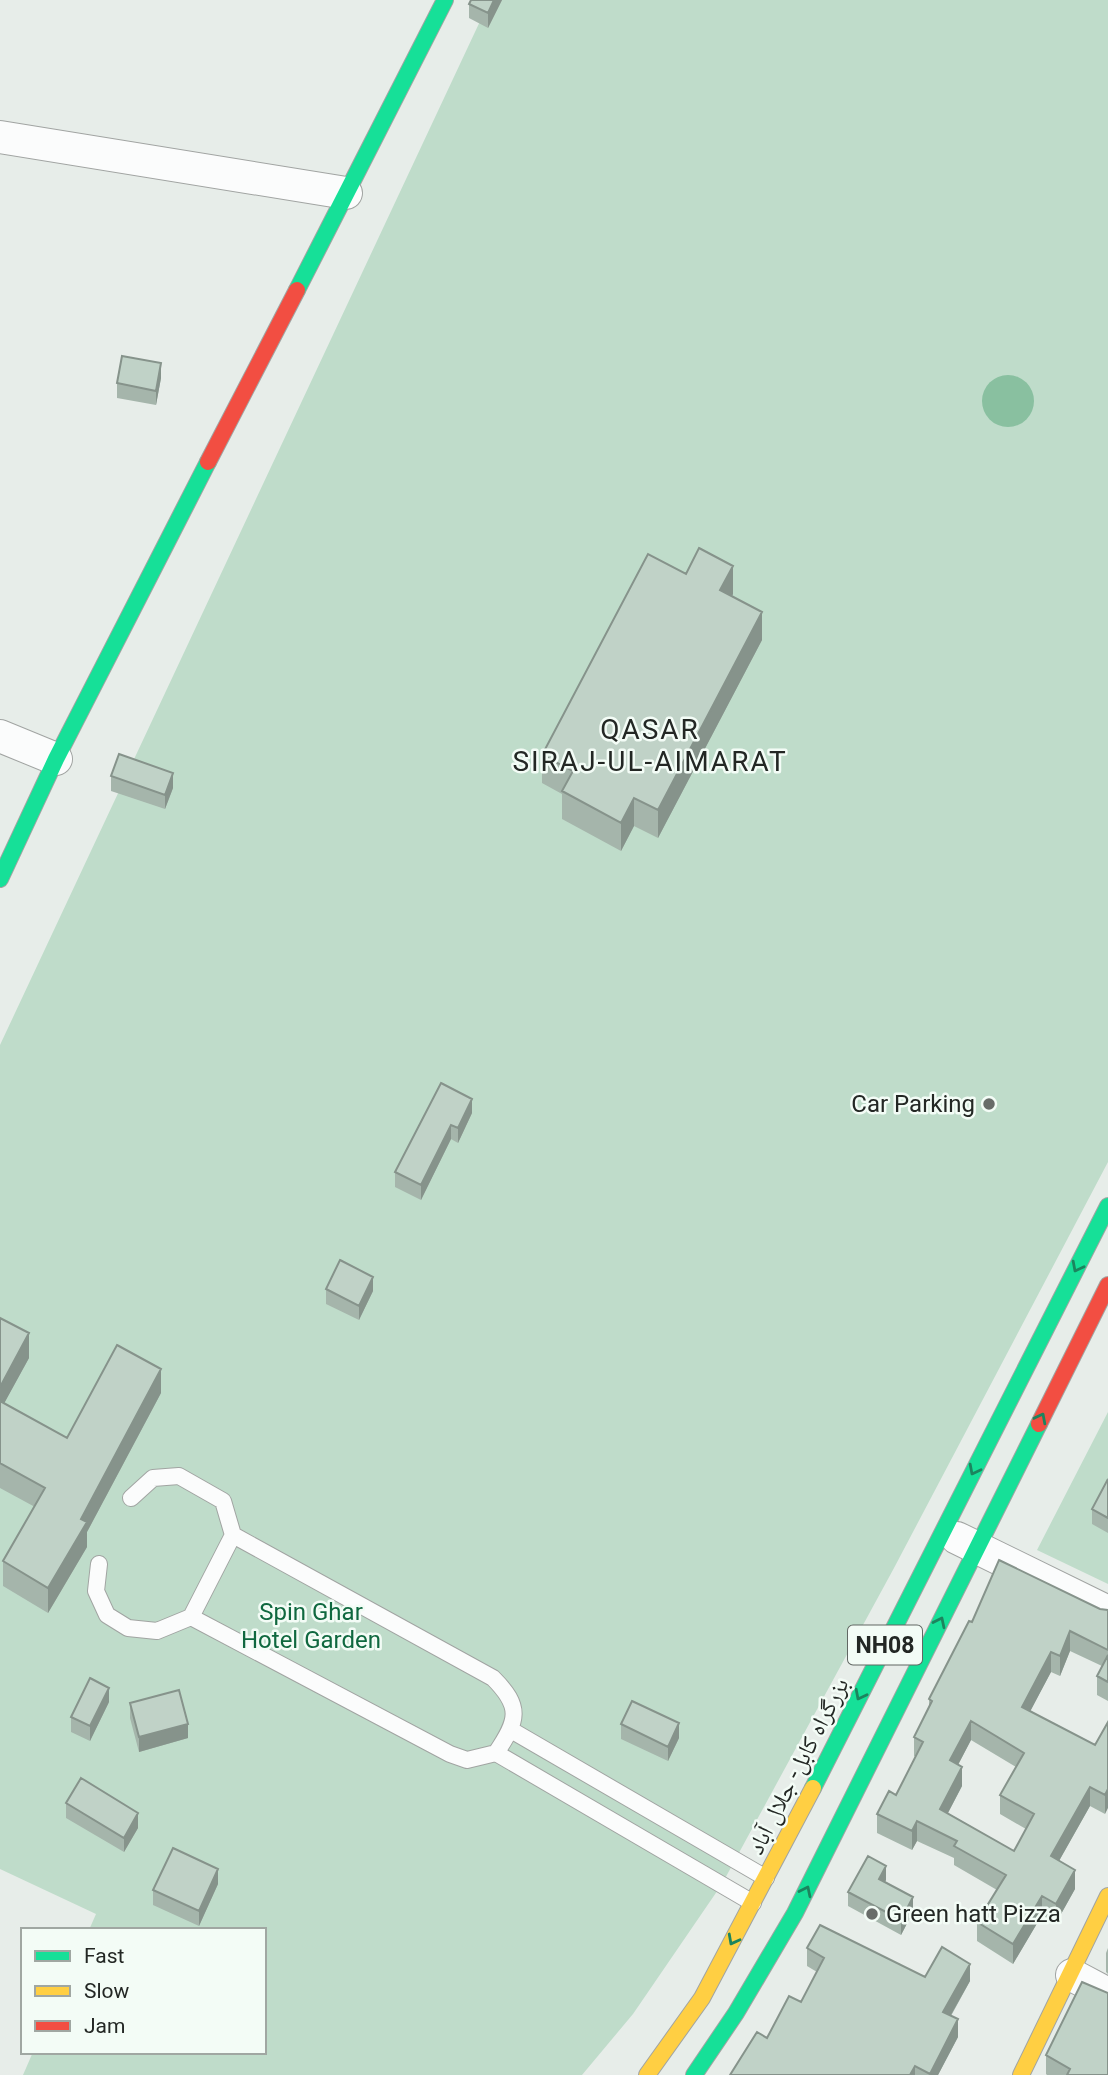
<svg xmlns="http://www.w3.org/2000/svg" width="1108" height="2075" viewBox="0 0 1108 2075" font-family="Roboto,'Noto Naskh Arabic',sans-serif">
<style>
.green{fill:#bfdcca}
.water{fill:#89c0a0}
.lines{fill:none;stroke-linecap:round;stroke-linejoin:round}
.lane-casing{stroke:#a1a4a2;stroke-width:18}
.street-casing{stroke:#a1a4a2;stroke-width:34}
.fast-casing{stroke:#a1a4a2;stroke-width:18}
.slow-casing{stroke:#a1a4a2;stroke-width:18}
.jam-casing{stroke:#a1a4a2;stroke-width:18}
.lane{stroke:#fbfcfc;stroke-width:16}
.street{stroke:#fbfcfc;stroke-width:32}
.fast{stroke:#16e098;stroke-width:16}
.slow{stroke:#ffcf43;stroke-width:16}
.jam{stroke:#f24e42;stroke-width:16}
.wall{fill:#a5b5ab;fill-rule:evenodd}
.shaded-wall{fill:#86938b}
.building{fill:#c0d2c7;stroke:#86938b;stroke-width:2;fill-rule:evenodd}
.oneway{stroke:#1c845e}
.poi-dot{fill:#686c69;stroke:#f3fcf6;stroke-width:2.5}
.labels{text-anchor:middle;stroke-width:5;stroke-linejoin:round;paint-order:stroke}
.shield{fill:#f3fcf6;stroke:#616763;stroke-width:2}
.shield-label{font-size:23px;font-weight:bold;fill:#232724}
.poi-label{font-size:24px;fill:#232724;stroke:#f3fcf6;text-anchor:end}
.park-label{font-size:24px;fill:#0f683f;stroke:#f3fcf6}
.street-label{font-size:24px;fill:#232724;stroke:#f3fcf6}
.quarter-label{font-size:28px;letter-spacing:2px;fill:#232724;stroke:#f3fcf6}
</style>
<rect width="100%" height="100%" fill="#e7ede9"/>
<path class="green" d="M490 0H1108V1162L894 1568 722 1884 633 2014 582 2075H23L33 2052H264V1930H89L96 1914 0 1869V1045Z
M1108 1412V1584L1037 1550Z"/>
<path class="water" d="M982 401a26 26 0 1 1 52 0a26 26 0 1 1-52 0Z"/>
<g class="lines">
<g class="lane-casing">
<path id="lane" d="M99 1564 96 1591 107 1615 128 1628 157 1631 191 1617 233 1535 223 1501 179 1476 153 1478 131 1498
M191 1617 450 1754 467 1760 496 1753C518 1720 522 1707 493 1678L233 1535
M511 1730 766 1878
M496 1753 753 1903"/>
</g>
<g class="street-casing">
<path id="street" d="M0 137 346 193
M0 736 56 759
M957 1538 1108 1612
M1072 1975 1108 1994"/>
</g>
<g class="fast-casing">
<path id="fast" d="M297 290 445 0
M0 879 56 759 208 462
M813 1788 1108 1206
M694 2075 736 2013 795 1913 1039 1424"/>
</g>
<g class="slow-casing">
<path id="slow" d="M647 2075 702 1998 813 1788
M1021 2075 1108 1896"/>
</g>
<g class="jam-casing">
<path id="jam" d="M208 462 297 290
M1039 1424 1108 1285"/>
</g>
<use href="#lane" class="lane"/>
<use href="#street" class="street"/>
<use href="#fast" class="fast"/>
<use href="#slow" class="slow"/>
<use href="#jam" class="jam"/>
</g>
<path class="wall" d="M471 0H502L488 28 469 18V4Z
M161 378 156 405 117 398V383Z
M686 574 733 594 732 597 762 640 658 838 634 826 621 851 562 819V794L542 783V755Z
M111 776 173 788 165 809 111 791Z
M441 1083 472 1113 458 1143 451 1139 421 1200 395 1187V1172Z
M326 1289 373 1291 359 1320 326 1304Z
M0 1318 29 1358 4 1403 67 1438 161 1393 87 1532V1547L48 1613 3 1586V1561L35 1507 0 1488Z
M1108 1479V1533L1092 1524V1509Z
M1100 1609 1108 1610V1701L1097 1695V1676L1102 1666 1070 1651 1060 1676 1051 1672 1030 1711 1095 1745 1108 1722 1105 1814 1090 1806 1059 1861 1075 1889 1056 1923 1042 1915 1013 1964 977 1941V1922L997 1890 954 1865V1858L917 1841 912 1850 877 1833V1814L896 1795 916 1757 914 1756V1737L929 1708V1699L972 1622ZM971 1740 1016 1767 1000 1795V1814L1026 1829 1014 1851 948 1813 962 1786 958 1765Z
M109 1702 90 1741 71 1732V1717Z
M130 1703 188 1738 139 1752 130 1718Z
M621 1724 679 1738 668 1761 621 1739Z
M66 1803 138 1828 124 1852 66 1818Z
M886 1880 885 1882 913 1912 901 1935 848 1906V1892Z
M218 1884 199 1926 153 1905V1890Z
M807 1948 925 1977 970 1981 951 2016 958 2037 938 2075H730L767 2038 801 2002 817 1972 807 1966Z
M1108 1948V1974L1106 1972V1953Z
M1046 2055 1108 2075H1047L1046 2074Z"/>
<path class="shaded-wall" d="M494 0H502L488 28V13Z
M161 363V378L156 405V391Z
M733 566V594L720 619V590Z
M762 612V640L658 838V810Z
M173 773V788L165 809V795Z
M634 798V826L621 851V823Z
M472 1099V1113L458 1143V1128Z
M451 1125V1139L421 1200V1185Z
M373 1277V1291L359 1320V1306Z
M29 1333V1358L0 1411V1387Z
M161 1369V1393L87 1532V1547L48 1613V1588L81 1519Z
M1070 1631V1651L1060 1676V1656Z
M1051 1652V1672L1022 1727V1707Z
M109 1688V1702L90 1741V1726Z
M971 1721V1740L950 1780V1760Z
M679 1723V1738L668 1761V1747Z
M188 1724V1738L139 1752V1737Z
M962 1767V1786L940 1828V1809Z
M1090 1787V1806L1051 1875V1856Z
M1108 1789V1808L1105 1814V1795Z
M138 1813V1828L124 1852V1838Z
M917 1821V1841L912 1850V1831Z
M886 1866V1880L879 1893V1879Z
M218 1869V1884L199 1926V1911Z
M1075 1870V1889L1056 1923V1904Z
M1042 1896V1915L1013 1964V1944Z
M913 1897V1912L901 1935V1920Z
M970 1964V1981L943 2029V2012Z
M958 2019V2037L938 2075H930Z
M915 2066V2075H910Z"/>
<path class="building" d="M471 0H494L488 13 469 4Z
M122 356 161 363 156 391 117 383Z
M699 548 733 566 720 590 762 612 658 810 634 798 621 823 562 791 573 771 542 755 648 554 686 574Z
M119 754 173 773 165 795 111 776Z
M441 1083 472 1099 458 1128 451 1125 421 1185 395 1172Z
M340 1260 373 1277 359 1306 326 1289Z
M0 1318 29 1333 0 1387Z
M117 1345 161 1369 81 1519 87 1522 48 1588 3 1561 45 1488 0 1463V1401L67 1438Z
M1108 1479V1518L1092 1509Z
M999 1560 1100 1609 1108 1610V1650L1070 1631 1060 1656 1051 1652 1022 1707 1095 1745 1108 1722V1789L1105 1795 1090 1787 1051 1856 1075 1870 1056 1904 1042 1896 1013 1944 977 1922 1006 1875 954 1846 957 1841 917 1821 912 1831 877 1814 889 1791 896 1795 923 1742 914 1737 932 1701 929 1699 969 1621 972 1622ZM971 1721 1024 1753 1000 1795 1034 1814 1014 1851 940 1809 962 1767 950 1760Z
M1108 1655V1682L1097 1676Z
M90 1678 109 1688 90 1726 71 1717Z
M179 1690 188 1724 139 1737 130 1703Z
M632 1701 679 1723 668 1747 621 1724Z
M81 1778 138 1813 124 1838 66 1803Z
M173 1848 218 1869 199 1911 153 1890Z
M868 1856 886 1866 879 1879 913 1897 901 1920 848 1892Z
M820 1925 925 1977 942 1947 970 1964 943 2012 958 2019 930 2074 915 2066 910 2075H730L757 2032 767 2038 789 1996 801 2002 824 1958 807 1948Z
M1082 1982 1108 1993V2075H1067L1070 2069 1046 2055Z"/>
<defs><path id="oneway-chevron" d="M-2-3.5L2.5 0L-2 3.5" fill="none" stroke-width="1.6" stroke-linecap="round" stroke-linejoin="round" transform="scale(1.75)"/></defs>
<g class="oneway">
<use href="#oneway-chevron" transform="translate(1077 1267) rotate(117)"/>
<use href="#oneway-chevron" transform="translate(1041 1418) rotate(-63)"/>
<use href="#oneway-chevron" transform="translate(974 1470) rotate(117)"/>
<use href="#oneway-chevron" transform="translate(940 1622) rotate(-64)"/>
<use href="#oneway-chevron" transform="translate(860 1695) rotate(117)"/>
<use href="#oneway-chevron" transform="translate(806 1891) rotate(-64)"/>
<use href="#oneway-chevron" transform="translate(733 1940) rotate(118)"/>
</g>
<g class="poi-dot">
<circle cx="989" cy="1104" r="7"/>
<circle cx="872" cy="1914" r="7"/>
</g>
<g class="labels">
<rect class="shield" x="848" y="1625.5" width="74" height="39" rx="5"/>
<g class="shield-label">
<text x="885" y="1653">NH08</text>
</g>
<g class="poi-label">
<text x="975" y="1112">Car Parking</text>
<text x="886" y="1922" text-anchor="start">Green hatt Pizza</text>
</g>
<g class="park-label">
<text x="311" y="1620">Spin Ghar<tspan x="311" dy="28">Hotel Garden</tspan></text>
</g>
<g class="street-label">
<text transform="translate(798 1766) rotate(-63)" y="8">بزرگراه کابل- جلال آباد</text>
</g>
<g class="quarter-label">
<text x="650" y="739">QASAR<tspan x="650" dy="32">SIRAJ-UL-AIMARAT</tspan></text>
</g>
</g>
<rect x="21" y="1928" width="245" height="126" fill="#f3fcf6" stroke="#a0a7a2" stroke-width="2"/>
<rect x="35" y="1951" width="35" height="10" fill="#16e098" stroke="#a0a7a2" stroke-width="2"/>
<text x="84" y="1963" font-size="21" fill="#232724">Fast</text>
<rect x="35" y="1986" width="35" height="10" fill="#ffcf43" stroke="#a0a7a2" stroke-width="2"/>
<text x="84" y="1998" font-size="21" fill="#232724">Slow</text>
<rect x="35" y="2021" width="35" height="10" fill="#f24e42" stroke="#a0a7a2" stroke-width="2"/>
<text x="84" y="2033" font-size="21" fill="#232724">Jam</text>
</svg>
